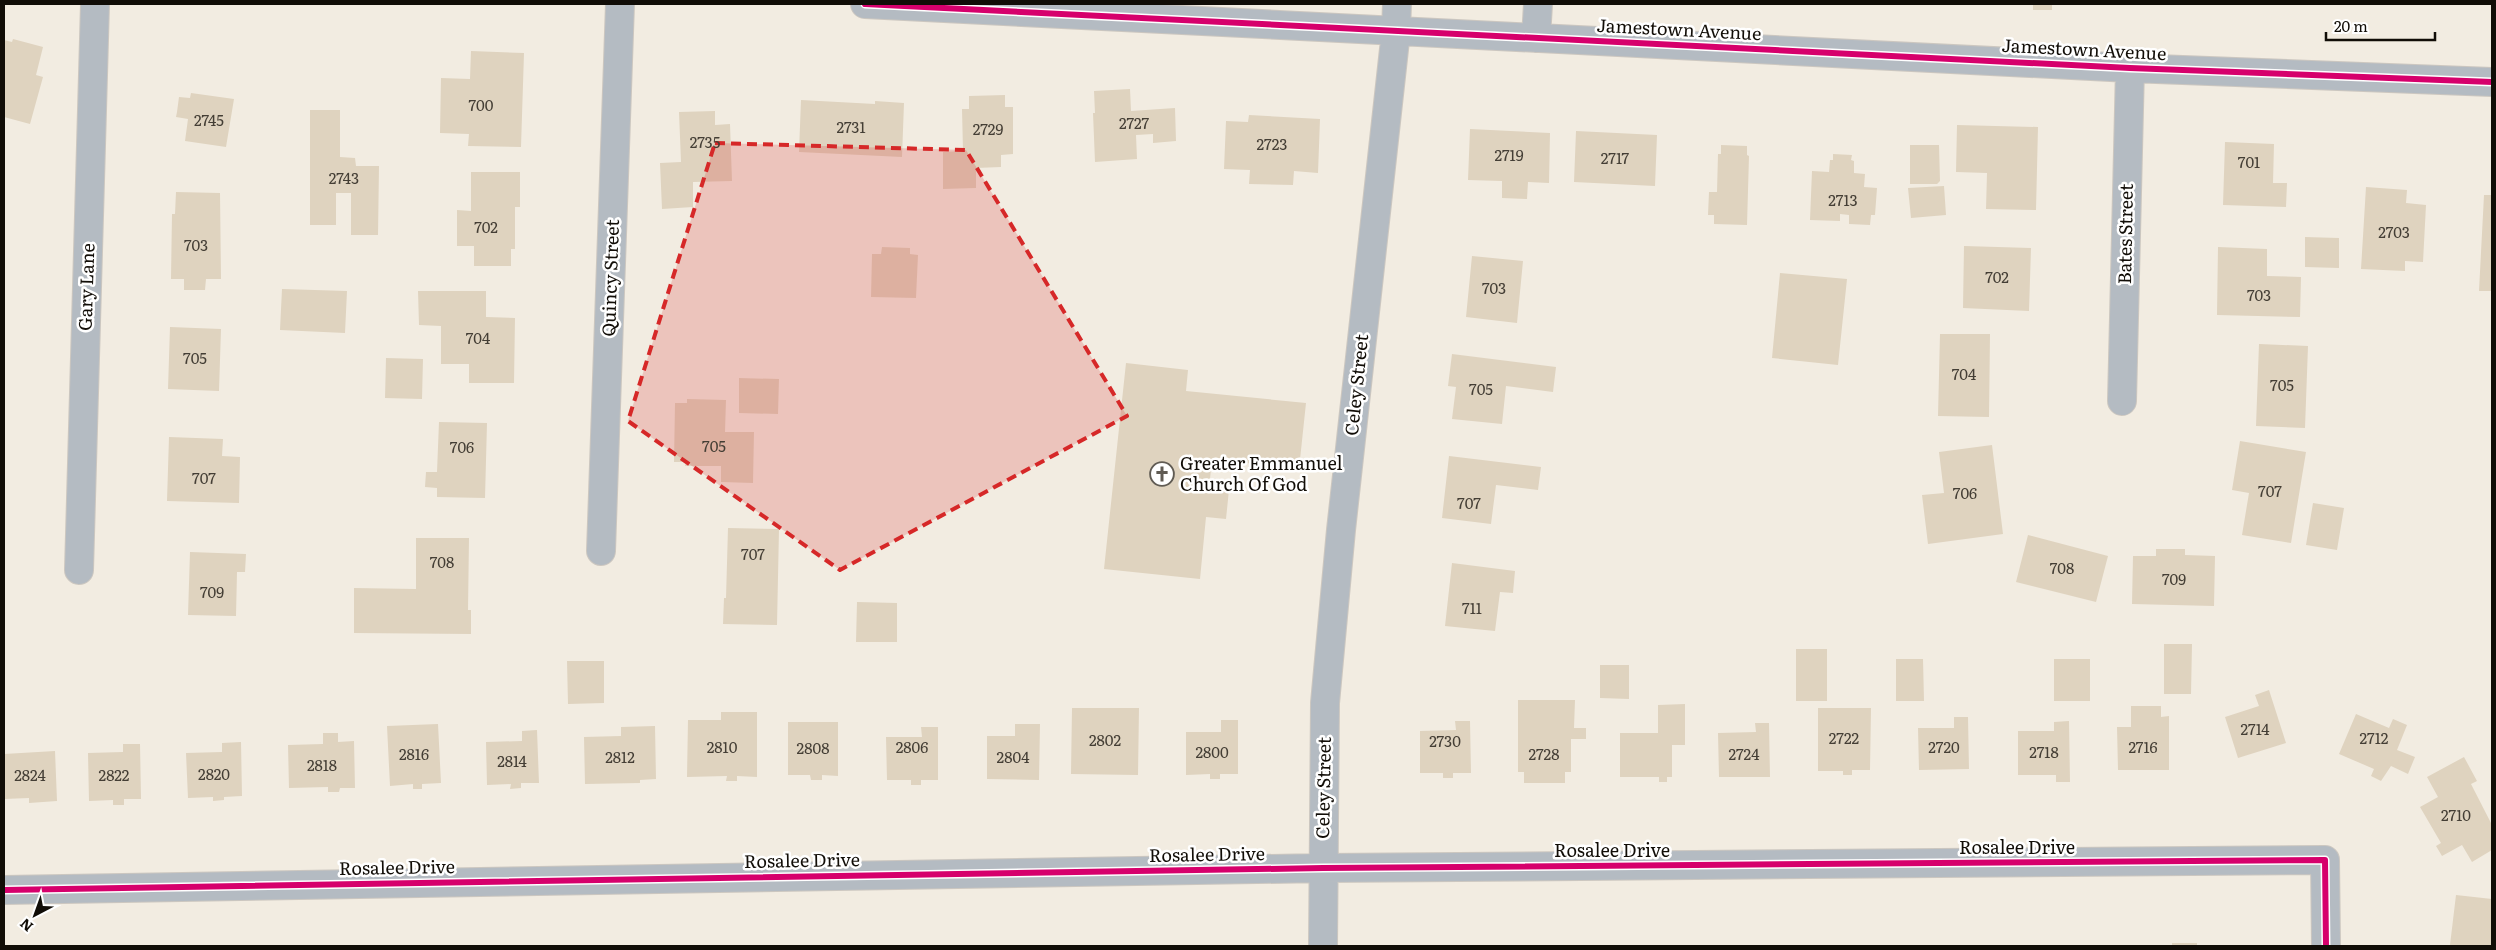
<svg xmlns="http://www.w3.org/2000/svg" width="2496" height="950" viewBox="0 0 2496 950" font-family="Literata,serif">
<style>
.building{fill:#dfd3bf}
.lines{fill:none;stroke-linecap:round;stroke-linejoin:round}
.minor-casing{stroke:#ccc7c0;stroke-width:30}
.minor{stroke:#b4bbc2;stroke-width:28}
.cycleway-casing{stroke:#fff;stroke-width:9}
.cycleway{stroke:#d6006c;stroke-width:6}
.marked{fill:#d62828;fill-opacity:0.2;stroke:#d62828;stroke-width:4;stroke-dasharray:10 6;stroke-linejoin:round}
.labels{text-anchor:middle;stroke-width:5;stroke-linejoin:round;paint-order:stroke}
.number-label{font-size:15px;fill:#443e35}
.street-label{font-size:18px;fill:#110d07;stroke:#fff}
.poi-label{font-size:18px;fill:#110d07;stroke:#fff;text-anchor:start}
</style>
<rect width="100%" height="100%" fill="#f2ece1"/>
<path class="building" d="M2033 4H2052V10H2033Z
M13 39 43 47 36 75 43 77 30 124 4 117V40L12 42Z
M471 51 524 53 521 147 468 146 469 134 440 133 441 78 470 79Z
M1130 89 1131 111 1175 108 1176 141 1153 143V134L1136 135 1137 159 1095 162 1093 113H1095L1094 91Z
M191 93 234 99 226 147 185 141 188 119 176 117 177 112 179 97 190 98Z
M1005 95V107H1013V154L1001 155V167L976 168V188L943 189V152L963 151 962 109H969V96Z
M801 100 875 104V101L904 103 902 157 799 152Z
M310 110H340V157L355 158 356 166H379L378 235H351V193H336V225H310Z
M715 111V125L730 124 732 181 693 182V207L662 209 660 163 681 162 679 112Z
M1249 115 1320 119 1318 173 1294 171 1293 185 1249 184 1250 170 1224 169 1226 121 1248 122Z
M1957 125 2038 127 2036 210 1986 209 1987 173 1956 172Z
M1470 129 1550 133 1549 183 1528 182 1527 199 1502 198V181L1468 180Z
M1576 131 1657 135 1655 186 1574 182Z
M2225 142 2274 144 2273 183H2287L2286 207 2223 205Z
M1721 145 1747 146V155L1749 156 1747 225 1714 224V215H1708L1709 192H1717L1718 154H1721Z
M1910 145H1939L1940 181 1937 184H1910Z
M1833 154 1852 155 1851 160 1854 161V173L1865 174 1864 187 1877 188 1875 215H1871L1870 225 1849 224V215L1840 214V221L1810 220 1812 171 1829 172 1830 160H1833Z
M471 172H520V207H515V249H511V266H474V246H457V210L471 211Z
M1944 186 1946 215 1911 218 1908 188Z
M2366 187 2407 190 2406 203 2426 205 2423 262 2405 261V271L2361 269Z
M176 192 220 193 221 279H206L205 290H184V279H171L172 214H175Z
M2484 195H2492V291H2479Z
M2305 237 2339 238V268L2305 267Z
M1964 246 2031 248 2029 311 1963 308Z
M882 247 910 248V254L918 255 916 298 871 297 872 254H881Z
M2218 247 2267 249V276L2301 277 2300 317 2217 315Z
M1472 256 1523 261 1517 323 1466 317Z
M1780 273 1847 279 1838 365 1772 358Z
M282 289 347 291 345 333 280 330Z
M418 291H486V317L515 318 514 383H469V364H441V326L419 325Z
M170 327 221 329 219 391 168 389Z
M1940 334H1990L1989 417 1938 416Z
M2259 344 2308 346 2305 428 2256 426Z
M1452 354 1556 367 1553 392 1506 386 1502 424 1452 419 1456 387 1448 386Z
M386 358 423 359 422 399 385 398Z
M1126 363 1188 370 1186 391 1306 403 1299 469 1212 459 1210 479 1230 480 1226 519 1206 517 1200 579 1104 569Z
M739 378 779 379 778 414 739 413Z
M687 399 726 400 725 432H754L753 483 721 482V466H685L686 462H674L675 403H687Z
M439 422 487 423 485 498 437 497V488L425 487 426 472H437Z
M169 437 223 439 222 456 240 457 239 503 167 501Z
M2240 441 2306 452 2291 543 2242 535 2249 493 2232 490Z
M1992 445 2003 534 1928 544 1922 495 1944 493 1939 452Z
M1449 456 1541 467 1538 490 1496 485 1491 524 1442 518Z
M2313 503 2344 508 2337 550 2306 545Z
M728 528 779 529 777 625 723 624 724 598H726Z
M2028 535 2108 556 2096 602 2016 582Z
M416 538H469L468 610H471V634L354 633V588L416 589Z
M2156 549H2185V555L2215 556 2214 606 2132 604 2133 556H2156Z
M190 552 246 554 245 572H237L236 616 188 615Z
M1452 563 1515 571 1513 593 1500 592 1495 631 1445 626Z
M857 602 897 603V642H856Z
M2164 644H2192L2191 694H2164Z
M1796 649H1827V701H1796Z
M1896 659H1923L1924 701H1896Z
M2054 659H2090V701H2054Z
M567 661H604V703L568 704Z
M1600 665H1629V699L1600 698Z
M2269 690 2286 743 2238 758 2225 717 2259 706 2255 695Z
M1518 700H1575L1574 728H1586V739H1571V772H1565V783H1524V772H1518Z
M1685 704V745H1672V777H1667V782H1659V777H1620V733H1658V705Z
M2131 706H2161V717L2169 716V770H2118L2117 727H2131Z
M1072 708H1139L1138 775 1071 774Z
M1818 708H1871L1870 770H1852V775H1843V771H1818Z
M721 712H757V777L737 776V781H726L727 776 687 777 688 720H721Z
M2356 714 2389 728 2393 719 2407 725 2397 750 2415 757 2408 774 2391 766 2381 781 2371 776 2374 769 2339 754Z
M1954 717H1968L1969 769 1919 770 1918 728H1954Z
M1221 720H1238V774H1220V779H1210V774L1186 775V732H1221Z
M1455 721H1470L1471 773H1453V778H1443V773H1420V731L1456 730Z
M2069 721 2070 782H2056V775H2018V731H2054V722Z
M788 722H838V776L822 775V780H811L810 775H788Z
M1755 723H1769L1770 777H1719L1718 733 1756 732Z
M438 724 441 783 422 784V789H413V784L390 786 387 726Z
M1015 724H1040L1039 780 987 779V736H1015Z
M655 726 656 779 640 780V783L585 784 584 737 621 736V727Z
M921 727H938V780H921V785H911V780H887L886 737H922Z
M537 730 539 783H521V788L510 789 511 784 487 785 486 742 522 741V731Z
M323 733H338V742L354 741 355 788H340L339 792H328V787L289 788 288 745 323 744Z
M241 742 242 796 224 797V800L213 801V797L188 798 186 753 222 752V743Z
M123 744H140L141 799H124V805H113V800L89 801 88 753 123 752Z
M55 751 57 801 29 803V798L4 799V754Z
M2464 757 2477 781 2471 784 2492 825V850L2472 862 2462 845 2442 856 2436 846 2441 843 2420 807 2438 797 2427 777Z
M2456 895 2492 899V946L2450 945Z
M2172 943H2197V946H2172Z"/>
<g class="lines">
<g class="minor-casing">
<path id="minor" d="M865 4 2130 68 2492 82
M1536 38 1538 4
M2122 401 2130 68
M601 551 620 4
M79 570 95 4
M4 890 1323 868 2325 860 2326 946
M1323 946 1325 703 1341 530 1396 31 1397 4"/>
</g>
<use href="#minor" class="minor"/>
<g class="cycleway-casing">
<path id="cycleway" d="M865 4 2130 68 2492 82
M4 890 1323 868 2325 860 2326 946"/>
</g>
<use href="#cycleway" class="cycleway"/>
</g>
<path class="marked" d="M715 143 966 150 1127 416 840 570 628 421Z"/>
<defs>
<g id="church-ring" transform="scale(1.25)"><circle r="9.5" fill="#fff" stroke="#605b53" stroke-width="1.5"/><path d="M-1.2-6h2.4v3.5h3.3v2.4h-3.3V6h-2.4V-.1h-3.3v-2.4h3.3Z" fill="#605b53"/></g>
</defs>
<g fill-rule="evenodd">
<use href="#church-ring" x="1162" y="474"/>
</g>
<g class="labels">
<g class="number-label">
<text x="481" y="111">700</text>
<text x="209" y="126">2745</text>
<text x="1134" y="129">2727</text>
<text x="851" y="133">2731</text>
<text x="988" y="135">2729</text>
<text x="705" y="148">2735</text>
<text x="1272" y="150">2723</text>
<text x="1509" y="161">2719</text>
<text x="1615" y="164">2717</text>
<text x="2249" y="168">701</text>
<text x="344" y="184">2743</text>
<text x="1843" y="206">2713</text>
<text x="486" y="233">702</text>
<text x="2394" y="238">2703</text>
<text x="196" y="251">703</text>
<text x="1997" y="283">702</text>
<text x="1494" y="294">703</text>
<text x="2259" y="301">703</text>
<text x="478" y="344">704</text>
<text x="195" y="364">705</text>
<text x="1964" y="380">704</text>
<text x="2282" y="391">705</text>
<text x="1481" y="395">705</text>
<text x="714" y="452">705</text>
<text x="462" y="453">706</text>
<text x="204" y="484">707</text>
<text x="2270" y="497">707</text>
<text x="1965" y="499">706</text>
<text x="1469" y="509">707</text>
<text x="753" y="560">707</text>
<text x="442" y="568">708</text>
<text x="2062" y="574">708</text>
<text x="2174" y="585">709</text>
<text x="212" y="598">709</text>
<text x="1472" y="614">711</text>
<text x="2255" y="735">2714</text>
<text x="1844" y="744">2722</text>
<text x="2374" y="744">2712</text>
<text x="1105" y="746">2802</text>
<text x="1445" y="747">2730</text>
<text x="722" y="753">2810</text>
<text x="912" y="753">2806</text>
<text x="1944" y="753">2720</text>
<text x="2143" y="753">2716</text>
<text x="813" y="754">2808</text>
<text x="1212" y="758">2800</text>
<text x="2044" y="758">2718</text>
<text x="414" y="760">2816</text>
<text x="1544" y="760">2728</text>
<text x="1744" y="760">2724</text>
<text x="620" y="763">2812</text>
<text x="1013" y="763">2804</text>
<text x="512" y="767">2814</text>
<text x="322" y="771">2818</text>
<text x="214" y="780">2820</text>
<text x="30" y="781">2824</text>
<text x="114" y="781">2822</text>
<text x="2456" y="821">2710</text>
</g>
<g class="street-label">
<text transform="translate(1679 30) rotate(3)" y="6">Jamestown Avenue</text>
<text transform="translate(2084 50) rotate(3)" y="6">Jamestown Avenue</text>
<text transform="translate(2126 234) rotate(-89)" y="6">Bates Street</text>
<text transform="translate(611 278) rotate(-88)" y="6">Quincy Street</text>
<text transform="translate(87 287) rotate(-88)" y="6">Gary Lane</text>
<text transform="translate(1357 385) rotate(-84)" y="6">Celey Street</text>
<text transform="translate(1324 788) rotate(-89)" y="6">Celey Street</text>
<text x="2017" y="854">Rosalee Drive</text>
<text x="1612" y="857">Rosalee Drive</text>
<text transform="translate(1207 855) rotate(-1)" y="6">Rosalee Drive</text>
<text transform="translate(802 861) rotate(-1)" y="6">Rosalee Drive</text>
<text transform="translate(397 868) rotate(-1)" y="6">Rosalee Drive</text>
</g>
<g class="poi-label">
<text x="1180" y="470">Greater Emmanuel<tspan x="1180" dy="21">Church Of God</tspan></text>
</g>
</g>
<rect width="2496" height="950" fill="none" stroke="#110d07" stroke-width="10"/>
<g transform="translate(35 915) rotate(221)" stroke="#ffffff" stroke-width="4" paint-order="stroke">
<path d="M0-4L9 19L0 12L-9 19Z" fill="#110d07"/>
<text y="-8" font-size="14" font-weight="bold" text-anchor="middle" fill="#110d07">N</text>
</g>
<path d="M2326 32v8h109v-8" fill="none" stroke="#110d07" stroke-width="2.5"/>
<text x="2334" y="32" font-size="15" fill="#110d07" stroke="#ffffff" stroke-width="4" paint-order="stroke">20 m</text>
</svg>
